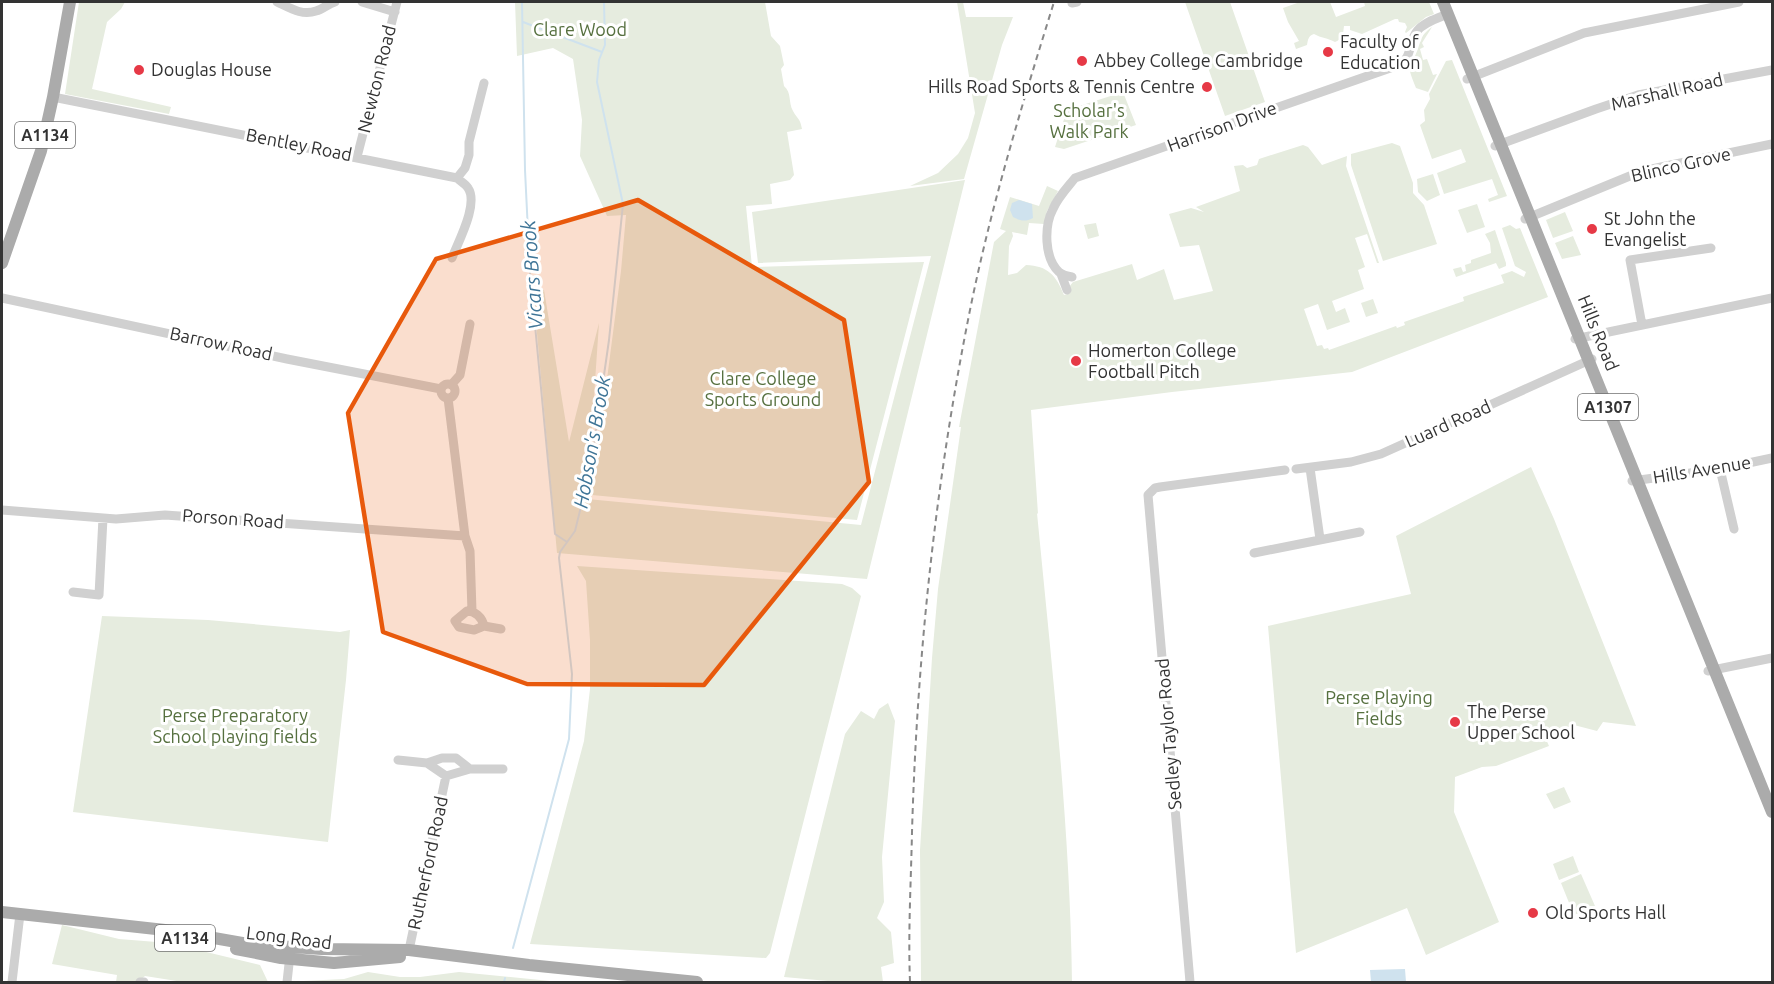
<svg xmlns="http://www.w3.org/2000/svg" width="1774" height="984" viewBox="0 0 1774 984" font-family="Ubuntu,sans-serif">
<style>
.green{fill:#e6ecdf}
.water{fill:#cfe2ee}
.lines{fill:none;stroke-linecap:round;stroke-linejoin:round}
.stream{stroke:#cfe2ee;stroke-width:2}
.minor{stroke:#d0d0d0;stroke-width:9}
.major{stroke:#ababab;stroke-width:12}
.rail{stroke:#888;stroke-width:2;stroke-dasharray:6 4.5;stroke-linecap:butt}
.marked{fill:#e8590c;fill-opacity:0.2;stroke:#e8590c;stroke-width:4.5;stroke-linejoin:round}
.poi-dot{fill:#e63946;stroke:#fff;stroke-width:2}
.labels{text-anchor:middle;stroke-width:6;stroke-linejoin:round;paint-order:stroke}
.shield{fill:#fff;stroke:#707070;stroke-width:1.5}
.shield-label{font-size:16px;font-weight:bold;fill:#333}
.park-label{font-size:18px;fill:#56703f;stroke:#fff}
.poi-label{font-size:18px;fill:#333;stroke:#fff;text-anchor:start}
.street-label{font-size:18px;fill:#333;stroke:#fff}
.water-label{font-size:20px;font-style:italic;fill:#3f7597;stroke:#fff}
</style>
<rect width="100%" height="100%" fill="#fff"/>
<path class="green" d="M79 2H125L121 9 107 22 92 89 171 107 169 114 65 94Z
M513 2H765L771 36 780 46 784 65 781 69 784 86C792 93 788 102 793 111 798 120 800 118 802 129L787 132 794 175 790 180 770 184 772 204 746 206 752 267 924 262 857 520 592 495 621 271 626 215 607 216 580 156 582 120 573 59 553 48 517 56 515 2Z
M957 2H963L966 17H1013L1002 45 964 179 910 186 938 173 958 154 968 138 975 113Z
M1185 2H1230L1265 102 1225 116Z
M1300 2H1330L1336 17 1365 6 1364 2H1429L1434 14 1426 17 1406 33 1405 32 1407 27 1405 23 1399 22 1398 19H1395L1362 34 1350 30V26H1344C1343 34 1343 39 1335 42 1328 38 1321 38 1314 34 1308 36 1308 40 1307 45L1296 49 1294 43 1299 41 1288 22 1283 8Z
M1432 27 1422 43 1424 47 1420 49 1423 60 1427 59 1433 75 1437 74 1428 92 1416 88C1414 82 1408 71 1410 64 1410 63 1414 57 1415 56 1422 42 1418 37 1432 27Z
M1452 60 1507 196 1489 202 1488 199 1498 195 1492 179 1444 194 1437 173 1466 162 1461 149 1432 159 1420 125 1425 121 1424 110 1430 99 1429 94 1446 61Z
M1123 92 1136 125 1064 149 1055 147 1067 110Z
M1392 143 1400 146 1413 183V193L1424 205 1437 244 1383 261 1351 165V154Z
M1303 145 1308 147 1322 165 1347 156 1346 166 1379 263H1377L1367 234 1355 238 1365 267 1358 270 1364 289 1332 301 1336 312 1345 308 1350 322 1327 330 1318 304 1304 309 1317 346 1322 345 1324 349 1328 348 1329 350 1396 326 1397 328 1405 325 1404 322 1464 301 1463 297 1504 283 1501 275 1512 271 1524 277 1526 272 1515 266 1502 228 1510 225 1516 229 1520 228 1548 297 1352 372 1172 392 1031 410 1038 514 1037 513C1052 669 1070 825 1072 982H921L920 850 932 658 938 589 961 427H959L994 242 1006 231 1000 229 1010 197 1039 206 1047 186 1058 191 1047 211 1044 224 1029 223 1027 235 1012 232 1013 236 1009 246 1008 275 1017 273 1026 265C1048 266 1056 275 1064 295L1070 293 1069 287 1073 282 1132 264 1137 280 1164 269 1174 300 1213 291 1199 245 1180 247 1169 214 1191 208 1204 212 1196 207 1240 191 1234 166 1243 165 1247 168 1257 165 1259 159Z
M1433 174 1440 195 1427 201 1418 192 1417 179Z
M965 180 867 579 557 553 533 289 544 290 569 442 599 323 587 499 861 525 931 256 758 263 752 212Z
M1477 204 1485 227 1467 233 1458 210Z
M1565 212 1573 231 1553 238 1546 220Z
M1096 223 1099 236 1088 239 1084 225Z
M1495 230 1506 263V266L1499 269 1496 263 1456 277 1453 269 1461 267 1463 272 1466 271 1465 265 1471 263V260L1491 253 1490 243 1485 234Z
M1573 236 1581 255 1562 259 1555 243Z
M1373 299 1378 313 1366 317 1361 303Z
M1531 467 1554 519 1636 726 1603 722 1597 731 1574 725 1545 737 1549 746 1496 766 1482 767 1455 777 1454 812 1499 922 1426 955 1407 908 1296 953 1268 626 1411 594 1396 536Z
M577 566 842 584 852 588 861 596 770 953 766 958 530 944 584 741 590 689V640L586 581Z
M102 616 208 620 340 632 350 630 346 680 328 842 73 812Z
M888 703 895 721 882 857 884 902 877 918 891 932 894 963 881 967 883 982H839L784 977 845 734 861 711 874 719 879 709Z
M1564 787 1571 802 1554 809 1546 794Z
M1573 856 1579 872 1559 880 1553 864Z
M1581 874 1595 906 1574 915 1561 883Z
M62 925 119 939 169 943 260 965 268 982H183L145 976 138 982H116L117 975 52 964Z
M368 972 400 977H420L459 972 560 982H303V981L344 979Z"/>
<path class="water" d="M1019 200 1032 204 1033 218C1025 222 1021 221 1013 217L1010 210 1012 203Z
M1405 969 1406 982H1371L1370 970Z"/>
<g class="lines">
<path class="stream" d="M522 2 525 170 530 273 555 534 567 542
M523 22 602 52
M513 948 569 739 572 674 559 558 560 552 575 531 591 466 609 340 623 204 597 82 599 60 605 45 604 2
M504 982 505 978"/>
<path class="minor" d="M277 2C290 8 302 16 316 11 323 9 328 4 335 2
M362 2 395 12
M1072 3 1077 2
M1467 79 1584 33 1739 2
M53 97 457 178C460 181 466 184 468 188 479 204 458 242 452 258
M1495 146 1596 109 1638 95 1772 70
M357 157 397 2
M457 178 465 168 469 155V142L484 83
M1525 219 1642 171 1772 144
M1061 274 1067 290
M1072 277C1067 276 1063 275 1059 272 1044 258 1044 226 1053 209 1058 197 1067 188 1075 178L1399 65C1413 57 1408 42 1417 31 1424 22 1438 18 1448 14
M2 298 287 359 441 389
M1642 325 1630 260 1711 248
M1575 339 1772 298
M441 391a7 7 0 1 1 14 0a7 7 0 1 1-14 0Z
M451 385 460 375 470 324
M448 398 465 536 470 551 472 611
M1310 468 1320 539
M1296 469 1351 462 1381 454 1592 359
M1720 469 1734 529
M1632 481 1720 469 1772 458
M2 510 116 519 165 515 465 536
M1254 553 1360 532
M73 592 99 595 103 518
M467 611C475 611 482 617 484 626L474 630 459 627 455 621Z
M484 626 501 629
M1708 671 1772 658
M442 758H456L470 769 446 776 427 763Z
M398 760 427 763
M470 769H503
M409 950 446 776
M12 982 20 914
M140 982H144
M287 982 290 955
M1190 982 1148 495 1155 488 1160 487 1285 470"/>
<path class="major" d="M1443 2 1772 812
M2 263 41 151 53 97 70 2
M2 912 174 931 248 944 322 949 409 950 529 965 697 982
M236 949 281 958 334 963 400 957"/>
<path class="rail" d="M910 982C908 932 911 882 912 832 917 659 935 486 969 315 990 209 1022 105 1054 2"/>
</g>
<path class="marked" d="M638 200 844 320 869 482 704 685 527 684 383 632 348 413 436 259Z"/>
<g class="poi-dot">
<circle cx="1328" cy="52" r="6"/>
<circle cx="1082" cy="61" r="6"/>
<circle cx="139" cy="70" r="6"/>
<circle cx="1207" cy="87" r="6"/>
<circle cx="1592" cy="229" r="6"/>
<circle cx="1076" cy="361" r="6"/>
<circle cx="1455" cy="722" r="6"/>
<circle cx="1533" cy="913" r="6"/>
</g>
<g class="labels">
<g class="shield">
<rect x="15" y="122" width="60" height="26" rx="4.5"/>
<rect x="1578" y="394" width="60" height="26" rx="4.5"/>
<rect x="155" y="925" width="60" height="26" rx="4.5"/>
</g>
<g class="shield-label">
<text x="45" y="141">A1134</text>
<text x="1608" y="413">A1307</text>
<text x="185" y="944">A1134</text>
</g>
<g class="park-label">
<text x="580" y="36">Clare Wood</text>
<text x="1089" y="117">Scholar's<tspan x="1089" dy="21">Walk Park</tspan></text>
<text x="763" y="385">Clare College<tspan x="763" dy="21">Sports Ground</tspan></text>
<text x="1379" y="704">Perse Playing<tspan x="1379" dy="21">Fields</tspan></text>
<text x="235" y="722">Perse Preparatory<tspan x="235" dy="21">School playing fields</tspan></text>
</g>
<g class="poi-label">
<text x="1340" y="48">Faculty of<tspan x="1340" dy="21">Education</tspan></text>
<text x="1094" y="67">Abbey College Cambridge</text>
<text x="151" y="76">Douglas House</text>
<text x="1195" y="93" text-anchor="end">Hills Road Sports &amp; Tennis Centre</text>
<text x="1604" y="225">St John the<tspan x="1604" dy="21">Evangelist</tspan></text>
<text x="1088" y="357">Homerton College<tspan x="1088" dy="21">Football Pitch</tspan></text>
<text x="1467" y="718">The Perse<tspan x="1467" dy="21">Upper School</tspan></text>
<text x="1545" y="919">Old Sports Hall</text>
</g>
<g class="street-label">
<text transform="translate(377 79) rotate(-76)" y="6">Newton Road</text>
<text transform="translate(1667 92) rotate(-13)" y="6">Marshall Road</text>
<text transform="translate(1222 127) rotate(-20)" y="6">Harrison Drive</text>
<text transform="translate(299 145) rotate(11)" y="6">Bentley Road</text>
<text transform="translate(1681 165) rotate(-13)" y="6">Blinco Grove</text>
<text transform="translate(1598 333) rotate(68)" y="6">Hills Road</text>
<text transform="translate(221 344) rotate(12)" y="6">Barrow Road</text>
<text transform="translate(1448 424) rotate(-24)" y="6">Luard Road</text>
<text transform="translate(1702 470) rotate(-9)" y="6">Hills Avenue</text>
<text transform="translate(233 519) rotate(4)" y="6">Porson Road</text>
<text transform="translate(1169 734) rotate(-95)" y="6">Sedley Taylor Road</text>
<text transform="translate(428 863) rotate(-78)" y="6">Rutherford Road</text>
<text transform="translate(289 938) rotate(7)" y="6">Long Road</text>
</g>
<g class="water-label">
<text transform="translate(532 275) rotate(-94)" y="7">Vicars Brook</text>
<text transform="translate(592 442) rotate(-80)" y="7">Hobson's Brook</text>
</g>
</g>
<rect width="1774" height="984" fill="none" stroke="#333333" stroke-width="6"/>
</svg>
